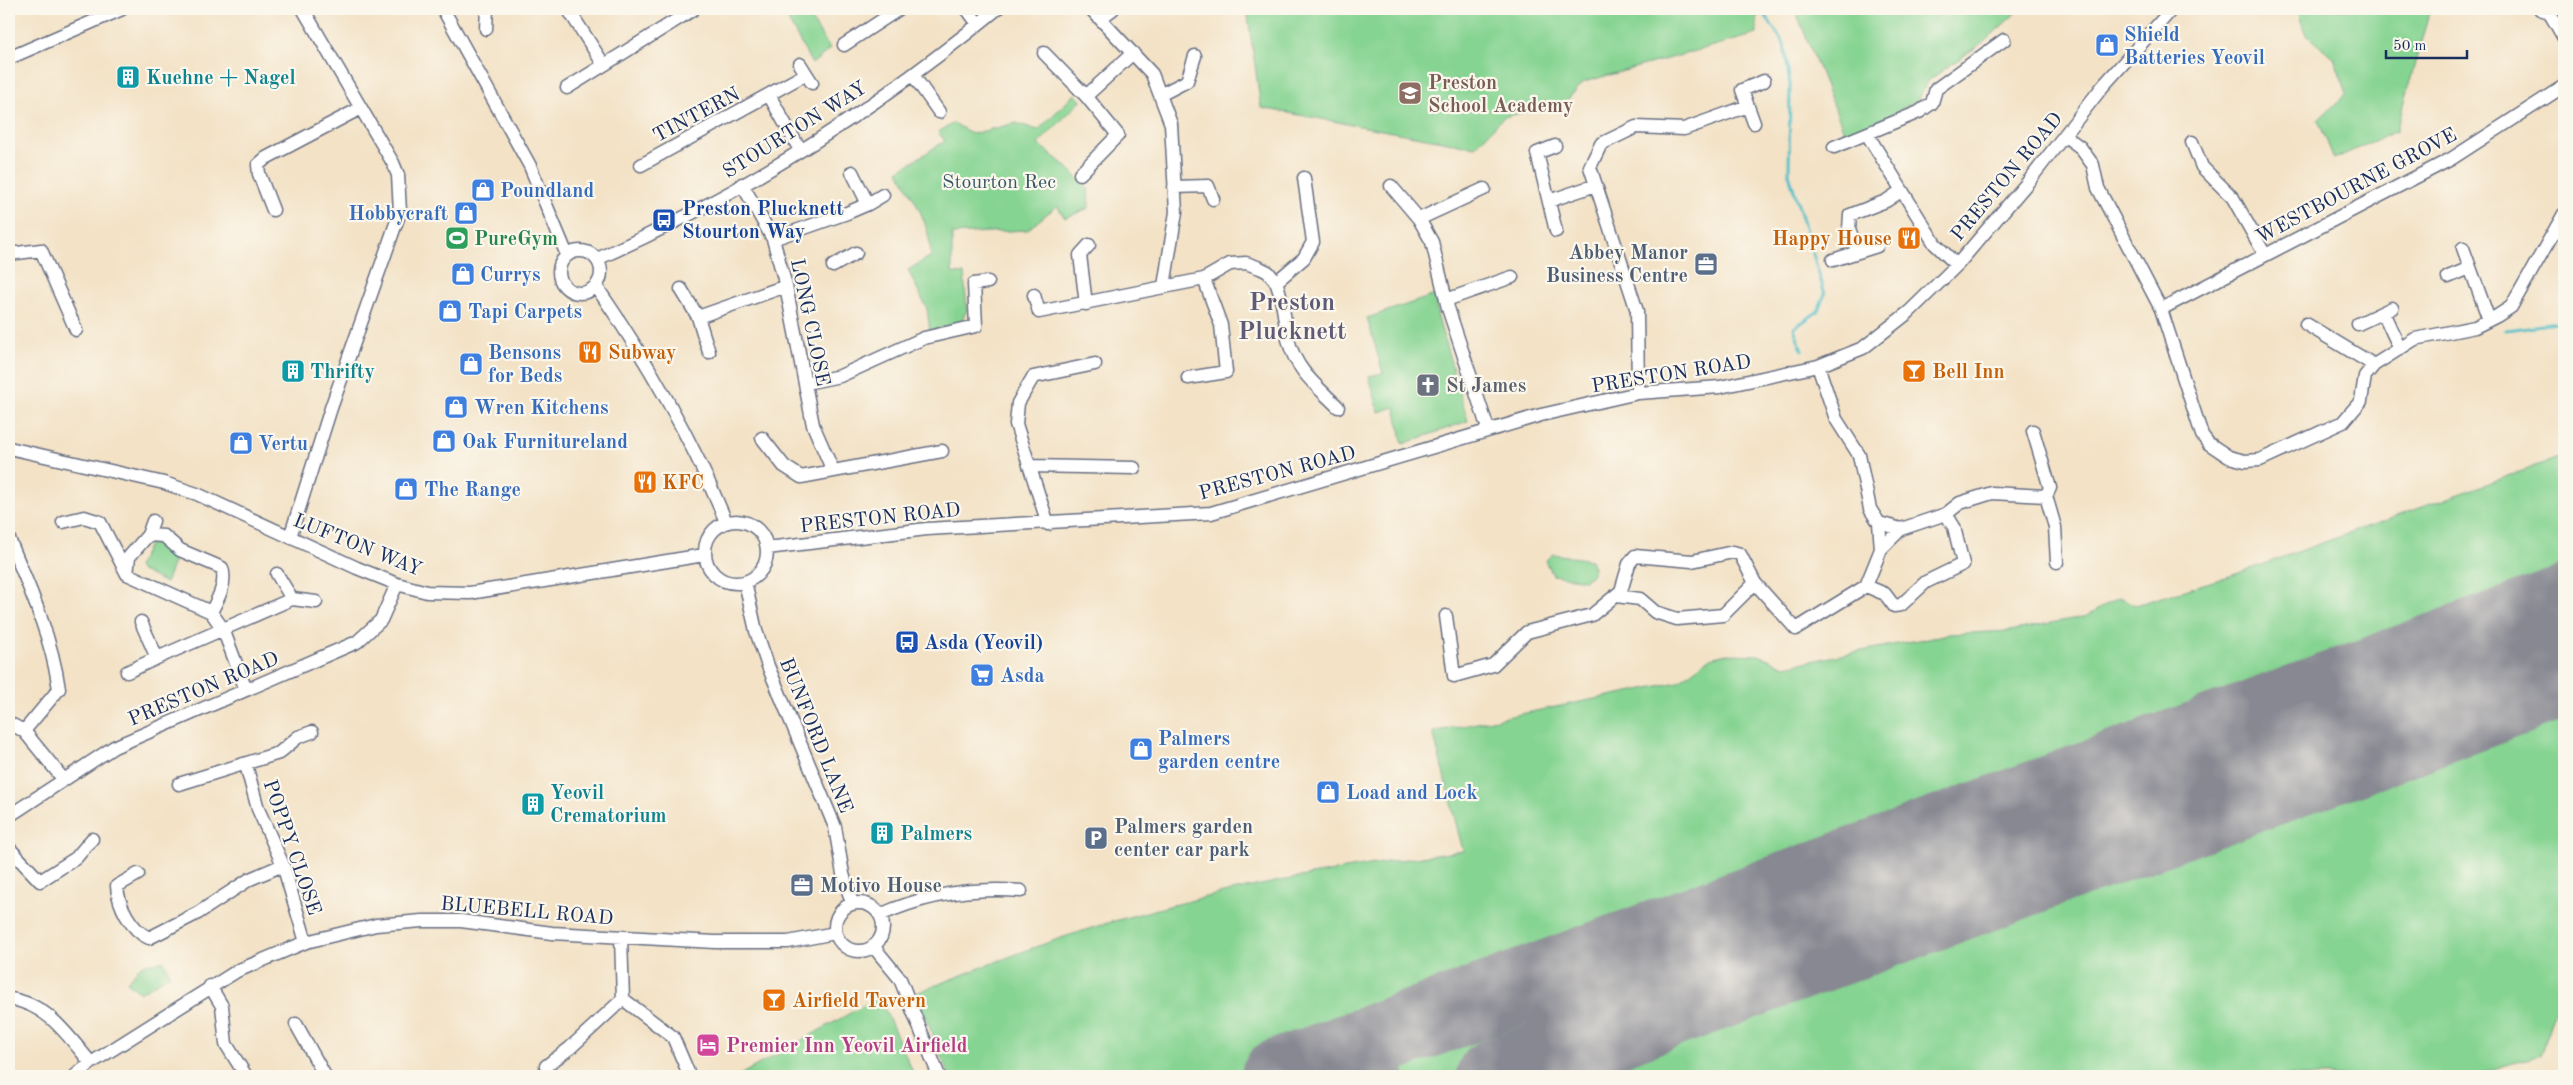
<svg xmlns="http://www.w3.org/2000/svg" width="2573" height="1085" viewBox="0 0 2573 1085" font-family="'Old Standard TT',serif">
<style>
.green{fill:#86d492;stroke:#508278}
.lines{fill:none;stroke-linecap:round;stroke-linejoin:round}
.stream{stroke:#50bec7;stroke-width:3}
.runway{stroke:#878892;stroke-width:74}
.minor-casing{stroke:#676e82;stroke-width:15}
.minor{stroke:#fff;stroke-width:12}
.labels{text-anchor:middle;stroke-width:4.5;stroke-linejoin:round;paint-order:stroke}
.shop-label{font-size:20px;font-weight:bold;fill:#366cbe;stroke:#fbf7ec;text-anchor:start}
.culture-label{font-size:20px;font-weight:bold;fill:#0d838f;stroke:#fbf7ec;text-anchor:start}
.education-label{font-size:20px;font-weight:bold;fill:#785e54;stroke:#fbf7ec;text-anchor:start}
.street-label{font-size:20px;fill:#1b2f5e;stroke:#fbf7ec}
.park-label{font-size:20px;fill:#36586b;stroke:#fbf7ec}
.transit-label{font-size:20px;font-weight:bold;fill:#164399;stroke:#fbf7ec;text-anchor:start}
.leisure-label{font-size:20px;font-weight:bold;fill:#27864d;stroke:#fbf7ec;text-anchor:start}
.food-label{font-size:20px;font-weight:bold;fill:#c56008;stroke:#fbf7ec;text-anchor:start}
.service-label{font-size:20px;font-weight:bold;fill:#4e5e75;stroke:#fbf7ec;text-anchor:start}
.worship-label{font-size:20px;font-weight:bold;fill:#5b616d;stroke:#fbf7ec;text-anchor:start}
.hotel-label{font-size:20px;font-weight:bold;fill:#b23c85;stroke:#fbf7ec;text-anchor:start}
.district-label{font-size:25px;font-weight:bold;fill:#5f5a76;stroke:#fbf7ec}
</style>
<rect width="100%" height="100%" fill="#fbf7ec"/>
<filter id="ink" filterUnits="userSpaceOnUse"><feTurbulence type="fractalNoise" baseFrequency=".02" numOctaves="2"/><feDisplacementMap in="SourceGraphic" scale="10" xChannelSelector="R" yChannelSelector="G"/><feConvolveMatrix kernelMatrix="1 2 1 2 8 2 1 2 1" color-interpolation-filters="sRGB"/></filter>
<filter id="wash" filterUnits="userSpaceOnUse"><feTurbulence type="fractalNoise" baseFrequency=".0096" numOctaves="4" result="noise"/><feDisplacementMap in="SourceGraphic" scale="20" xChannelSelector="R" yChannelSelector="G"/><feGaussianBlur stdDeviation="1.12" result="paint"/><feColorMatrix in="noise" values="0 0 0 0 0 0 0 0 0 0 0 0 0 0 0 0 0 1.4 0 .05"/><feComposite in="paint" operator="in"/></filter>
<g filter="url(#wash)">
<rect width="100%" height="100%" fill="#f3e2c6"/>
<path class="green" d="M782 9H808L806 11 830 49 812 64Z
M1247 9H1757V34L1584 82 1565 102 1504 117 1475 147 1261 108Z
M1808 9H2020L1985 41 1929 80 1917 100 1890 116 1845 134 1796 12Z
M2297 9H2430L2396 131 2334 159 2318 120 2347 93 2334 58 2305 33Z
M1075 94 1081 101 1038 144 1068 168 1088 188 1089 208 1065 218 1057 206 1027 230 952 234V273L964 274 967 310 960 323 930 331 927 309 908 270 931 256C930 223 914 199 898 171L945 141 938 132 954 123 972 134 1016 123 1038 130Z
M1435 295 1438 318 1468 421 1403 444 1395 407 1379 412 1369 376 1383 373 1367 318Z
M2564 456V997L2556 1011 2540 1055 2470 1076H949L916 993C970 972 1024 950 1079 932 1199 893 1338 868 1463 851L1433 732 1678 682 1710 658 1727 654 1759 655 1785 666 1949 634 2010 631 2087 616 2119 597 2136 605 2236 574Z
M151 541 178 552 166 583 140 570 138 566Z
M1553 554 1591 560 1594 568 1592 575 1585 580 1553 575 1545 561Z
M164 961 170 975 140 993 127 982 141 965Z
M879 997 915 1076H738Z"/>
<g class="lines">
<path class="stream" d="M1764 9V13L1784 44 1790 85 1789 174 1825 294 1817 312 1794 328 1802 350
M2506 330 2564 322"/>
<path class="runway" d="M1278 1076 1357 1047 1367 1076
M1367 1076 1357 1047 2564 603
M1493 1076 2564 681"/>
</g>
</g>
<g filter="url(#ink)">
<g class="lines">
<g class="minor-casing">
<path id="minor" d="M443 9 530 166 567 255
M568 9 604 65
M967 9 978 24
M1091 9 1152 74 1171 124 1176 212 1164 286
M2540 9 2549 12 2564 38
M1101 18 1113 9
M486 29 487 9
M844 45 899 9
M1044 53 1086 96 1118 135 1080 174
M9 58 122 9
M800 64 812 83
M913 75 939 112
M567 88 694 9
M769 95 800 150
M1160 95 1187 81 1195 56
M1086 96 1133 53
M1754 123 1742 90 1764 81
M1867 134 1935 244 1957 265
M2065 136 2080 147 2093 165 2098 188 2161 309 2202 435 2208 443 2229 457 2245 461 2260 460 2343 422 2361 401 2365 376 2374 365 2415 339 2475 327 2497 316 2511 307 2564 214
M2192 142 2202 167 2233 198 2265 255
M1555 146 1537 153 1556 231
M1834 147 1919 112 1932 103 1936 89 2004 40
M641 165 806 74
M742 184 773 239 786 286 813 425 833 471
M1391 186 1419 219 1432 242 1448 308 1488 429
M1174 187 1208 186 1213 199
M1549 201 1596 185
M868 204 883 195
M273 210 259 174 258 165 266 158 361 108
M1419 219 1484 189
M773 239 847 213 868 204 852 172
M2463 248 2489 320
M559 272a21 21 0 1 1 42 0a21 21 0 1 1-42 0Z
M1858 252 1849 229 1850 215 1886 201 1901 191
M9 254 41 250 76 330
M597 259C741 195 876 109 997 9
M1833 260 1877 246
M833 266 856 253
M2448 277 2470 268
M1276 282C1284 301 1284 320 1288 339 1296 371 1316 385 1338 407
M596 286C647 360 692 439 726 522
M681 289 698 317 709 352
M1034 295 1039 312 1204 279 1230 264 1246 263 1260 268 1268 272 1276 282 1304 258 1313 242 1304 178
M1446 300 1512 277
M1086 304 1080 255 1089 245
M2161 309 2451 159 2564 86
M2383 312 2400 349
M698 317 786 286
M2306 324 2374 365
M2358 324 2392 308
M1188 378 1226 372 1221 325 1204 279
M806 383 840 376 924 338 976 326 974 284 988 282
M1638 393 1637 311 1590 167 1601 144 1636 127 1684 129 1748 106
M762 438 784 466 801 477 942 451
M9 448 164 483 197 494 357 568 397 584 427 592 470 593 704 555
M1029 466 1134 468
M2046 496 2055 527 2057 562
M705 552a31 31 0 1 1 62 0a31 31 0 1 1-62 0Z
M63 522 84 517 100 522 127 574 211 612 223 629 246 690
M1879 523 1901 529 1946 514 1960 503 1992 493 2046 496 2050 488 2033 431
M1048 524 1016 424 1018 403 1033 377 1095 364
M148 535 153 521
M290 537 331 408 400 212 398 175 393 163 303 9
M9 539C29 586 52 638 59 689L24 731
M767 548 927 529 1211 513 1541 415 1638 393 1720 387 1818 366 1863 348 1909 312 1957 265 2028 182 2103 86 2172 9
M1881 549 1901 529
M127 574 129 557 148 535 164 536 180 550 222 568C227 583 218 599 211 612
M277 574 292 599 316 602
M745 582 756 631 768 666 835 827 843 874 852 903
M1866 586 1885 594 1894 606 1901 605 1926 582 1963 564 1954 527 1946 514
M1616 596 1640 599 1655 612 1677 619 1723 615 1755 583
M1446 616 1454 676 1493 665 1527 632 1592 615 1621 591 1629 564 1635 556 1692 561 1733 552 1740 554 1755 583 1796 629 1866 586 1881 549 1879 523 1870 509 1859 455 1836 419 1818 366
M157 658 292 599
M127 672 157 658 141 622
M9 723 24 731 64 780
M246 765 258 809 283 865 306 942
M179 784 279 753 298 737 312 732
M9 816 114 747 357 642 381 620 397 584
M9 848 40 881 76 858 92 839
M138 874 117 886C118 905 131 930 149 938L198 913 250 879 283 865
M835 927a24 24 0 1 1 48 0a24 24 0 1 1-48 0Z
M880 915C924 895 972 887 1021 891
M873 946 900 979 939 1076
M210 986 222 1006 226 1044 246 1076
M9 999C47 1003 68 1036 91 1063
M623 999 673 1037 688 1072 687 1076
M296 1024 325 1076
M546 1066 570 1048 623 999 621 937
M75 1076 91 1063 237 971 306 942 376 925 422 921H461L552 933 715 942H788L835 933"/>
</g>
<use href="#minor" class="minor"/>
</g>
</g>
<defs>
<g id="shop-square" transform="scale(1.25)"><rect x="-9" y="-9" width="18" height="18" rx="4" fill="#3f7fe0" stroke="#fbf7ec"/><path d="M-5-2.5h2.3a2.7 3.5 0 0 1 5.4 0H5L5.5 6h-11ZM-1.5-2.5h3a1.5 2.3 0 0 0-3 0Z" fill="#fff"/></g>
<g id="building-square" transform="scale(1.25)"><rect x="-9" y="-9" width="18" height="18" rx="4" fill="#0f9aa8" stroke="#fbf7ec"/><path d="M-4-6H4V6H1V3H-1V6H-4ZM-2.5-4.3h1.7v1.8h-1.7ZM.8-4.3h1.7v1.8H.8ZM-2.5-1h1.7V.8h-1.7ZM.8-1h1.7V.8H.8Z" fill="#fff"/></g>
<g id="school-square" transform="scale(1.25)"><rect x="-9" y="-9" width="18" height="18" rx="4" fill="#8d6e63" stroke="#fbf7ec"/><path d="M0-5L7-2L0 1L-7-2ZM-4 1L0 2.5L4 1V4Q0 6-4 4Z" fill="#fff"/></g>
<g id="bus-square" transform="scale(1.25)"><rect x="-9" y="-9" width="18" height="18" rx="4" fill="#1a4fb4" stroke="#fbf7ec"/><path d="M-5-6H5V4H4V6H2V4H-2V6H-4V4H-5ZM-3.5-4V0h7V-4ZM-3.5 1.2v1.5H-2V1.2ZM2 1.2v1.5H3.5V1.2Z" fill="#fff"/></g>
<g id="stadium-square" transform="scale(1.25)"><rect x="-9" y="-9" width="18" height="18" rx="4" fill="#2e9e5b" stroke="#fbf7ec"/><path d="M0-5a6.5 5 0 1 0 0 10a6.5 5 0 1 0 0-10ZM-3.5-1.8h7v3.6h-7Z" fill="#fff"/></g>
<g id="restaurant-square" transform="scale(1.25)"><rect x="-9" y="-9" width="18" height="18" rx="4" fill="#e8710a" stroke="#fbf7ec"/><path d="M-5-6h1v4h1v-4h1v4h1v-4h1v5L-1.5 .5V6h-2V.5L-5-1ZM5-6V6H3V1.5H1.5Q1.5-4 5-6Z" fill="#fff"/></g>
<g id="office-square" transform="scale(1.25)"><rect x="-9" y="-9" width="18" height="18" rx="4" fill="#5c6f8a" stroke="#fbf7ec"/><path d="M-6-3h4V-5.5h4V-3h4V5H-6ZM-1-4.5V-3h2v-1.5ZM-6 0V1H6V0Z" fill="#fff"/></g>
<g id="bar-square" transform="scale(1.25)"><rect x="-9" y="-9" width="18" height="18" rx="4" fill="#e8710a" stroke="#fbf7ec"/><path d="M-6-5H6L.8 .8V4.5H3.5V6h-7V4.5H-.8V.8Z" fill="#fff"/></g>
<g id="church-square" transform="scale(1.25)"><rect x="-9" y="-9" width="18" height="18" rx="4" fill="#6b7280" stroke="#fbf7ec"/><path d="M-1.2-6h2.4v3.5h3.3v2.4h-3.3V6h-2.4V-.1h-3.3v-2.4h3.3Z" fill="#fff"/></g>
<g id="supermarket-square" transform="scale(1.25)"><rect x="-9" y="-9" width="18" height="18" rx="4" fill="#3f7fe0" stroke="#fbf7ec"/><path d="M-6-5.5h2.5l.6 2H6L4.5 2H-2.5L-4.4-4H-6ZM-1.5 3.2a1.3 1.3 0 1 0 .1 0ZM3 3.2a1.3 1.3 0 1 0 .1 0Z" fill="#fff"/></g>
<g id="parking-square" transform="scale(1.25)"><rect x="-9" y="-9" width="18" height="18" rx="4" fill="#5c6f8a" stroke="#fbf7ec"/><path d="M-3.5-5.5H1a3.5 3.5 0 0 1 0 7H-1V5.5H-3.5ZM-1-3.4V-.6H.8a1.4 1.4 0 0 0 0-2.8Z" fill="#fff"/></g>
<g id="hotel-square" transform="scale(1.25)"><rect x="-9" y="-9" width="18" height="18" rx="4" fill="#d1479c" stroke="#fbf7ec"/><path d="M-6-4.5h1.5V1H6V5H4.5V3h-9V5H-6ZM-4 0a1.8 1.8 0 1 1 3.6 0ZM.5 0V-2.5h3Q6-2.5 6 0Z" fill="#fff"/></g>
</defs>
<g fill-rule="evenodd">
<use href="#shop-square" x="2107" y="45"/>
<use href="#building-square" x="128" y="77"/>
<use href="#school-square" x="1410" y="93"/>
<use href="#shop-square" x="483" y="190"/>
<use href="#shop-square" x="466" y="213"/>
<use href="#bus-square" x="664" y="220"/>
<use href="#stadium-square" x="457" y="238"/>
<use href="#restaurant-square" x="1909" y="238"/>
<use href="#office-square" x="1706" y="264"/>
<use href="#shop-square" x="463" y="274"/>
<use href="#shop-square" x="450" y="311"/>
<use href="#restaurant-square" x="590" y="352"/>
<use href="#shop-square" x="471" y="364"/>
<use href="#building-square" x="293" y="371"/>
<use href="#bar-square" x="1914" y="371"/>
<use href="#church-square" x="1428" y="385"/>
<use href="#shop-square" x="456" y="407"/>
<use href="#shop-square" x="444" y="441"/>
<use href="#shop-square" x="241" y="443"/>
<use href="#restaurant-square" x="645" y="482"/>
<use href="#shop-square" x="406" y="489"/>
<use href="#bus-square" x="907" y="642"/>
<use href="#supermarket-square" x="982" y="675"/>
<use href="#shop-square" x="1141" y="749"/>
<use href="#shop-square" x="1328" y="792"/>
<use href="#building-square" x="533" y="804"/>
<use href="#building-square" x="882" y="833"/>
<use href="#parking-square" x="1096" y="838"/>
<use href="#office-square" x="802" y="885"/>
<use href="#bar-square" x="774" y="1000"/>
<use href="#hotel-square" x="708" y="1045"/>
</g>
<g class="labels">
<g class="shop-label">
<text x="2124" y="41">Shield<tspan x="2124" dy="23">Batteries Yeovil</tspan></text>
<text x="500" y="197">Poundland</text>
<text x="448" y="220" text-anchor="end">Hobbycraft</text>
<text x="480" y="281">Currys</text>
<text x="468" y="318">Tapi Carpets</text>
<text x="488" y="359">Bensons<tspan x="488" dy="23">for Beds</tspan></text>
<text x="474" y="414">Wren Kitchens</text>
<text x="462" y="448">Oak Furnitureland</text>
<text x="258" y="450">Vertu</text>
<text x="424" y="496">The Range</text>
<text x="1000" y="682">Asda</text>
<text x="1158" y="745">Palmers<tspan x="1158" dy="23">garden centre</tspan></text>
<text x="1346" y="799">Load and Lock</text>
</g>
<g class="culture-label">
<text x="146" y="84">Kuehne + Nagel</text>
<text x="310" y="378">Thrifty</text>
<text x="550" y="799">Yeovil<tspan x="550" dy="23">Crematorium</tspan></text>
<text x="900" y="840">Palmers</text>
</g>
<g class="education-label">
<text x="1428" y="89">Preston<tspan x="1428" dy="23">School Academy</tspan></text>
</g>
<g class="street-label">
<text transform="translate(696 114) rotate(-28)" y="7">TINTERN</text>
<text transform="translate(794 129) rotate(-32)" y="7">STOURTON WAY</text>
<text transform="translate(2006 176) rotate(-50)" y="7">PRESTON ROAD</text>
<text transform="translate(2356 185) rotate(-28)" y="7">WESTBOURNE GROVE</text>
<text transform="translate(811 322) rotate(78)" y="7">LONG CLOSE</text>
<text transform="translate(1671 373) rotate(-9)" y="7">PRESTON ROAD</text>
<text transform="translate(1277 472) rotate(-15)" y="7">PRESTON ROAD</text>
<text transform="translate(880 517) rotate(-6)" y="7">PRESTON ROAD</text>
<text transform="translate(358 544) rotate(22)" y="7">LUFTON WAY</text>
<text transform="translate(203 688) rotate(-23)" y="7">PRESTON ROAD</text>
<text transform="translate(817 735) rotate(68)" y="7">BUNFORD LANE</text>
<text transform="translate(293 847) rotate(71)" y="7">POPPY CLOSE</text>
<text transform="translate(527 910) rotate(5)" y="7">BLUEBELL ROAD</text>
</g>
<g class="park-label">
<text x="999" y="188">Stourton Rec</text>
</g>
<g class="transit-label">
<text x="682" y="215">Preston Plucknett<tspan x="682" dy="23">Stourton Way</tspan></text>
<text x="924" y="649">Asda (Yeovil)</text>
</g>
<g class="leisure-label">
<text x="474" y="245">PureGym</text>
</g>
<g class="food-label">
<text x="1892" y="245" text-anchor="end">Happy House</text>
<text x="608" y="359">Subway</text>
<text x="1932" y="378">Bell Inn</text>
<text x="662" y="489">KFC</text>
<text x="792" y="1007">Airfield Tavern</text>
</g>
<g class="service-label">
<text x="1688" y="259" text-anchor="end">Abbey Manor<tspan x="1688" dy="23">Business Centre</tspan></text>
<text x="1114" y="833">Palmers garden<tspan x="1114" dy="23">center car park</tspan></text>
<text x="820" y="892">Motivo House</text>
</g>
<g class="worship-label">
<text x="1446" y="392">St James</text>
</g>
<g class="hotel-label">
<text x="726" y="1052">Premier Inn Yeovil Airfield</text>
</g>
<g class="district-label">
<text x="1292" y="310">Preston<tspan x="1292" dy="29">Plucknett</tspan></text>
</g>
</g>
<rect width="2573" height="1085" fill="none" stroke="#fbf7ec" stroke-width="30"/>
<path d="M2386 50v8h81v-8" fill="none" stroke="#1b2f5e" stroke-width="2.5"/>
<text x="2393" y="50" font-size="15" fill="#1b2f5e" stroke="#fbf7ec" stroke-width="4" paint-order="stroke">50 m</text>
</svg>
